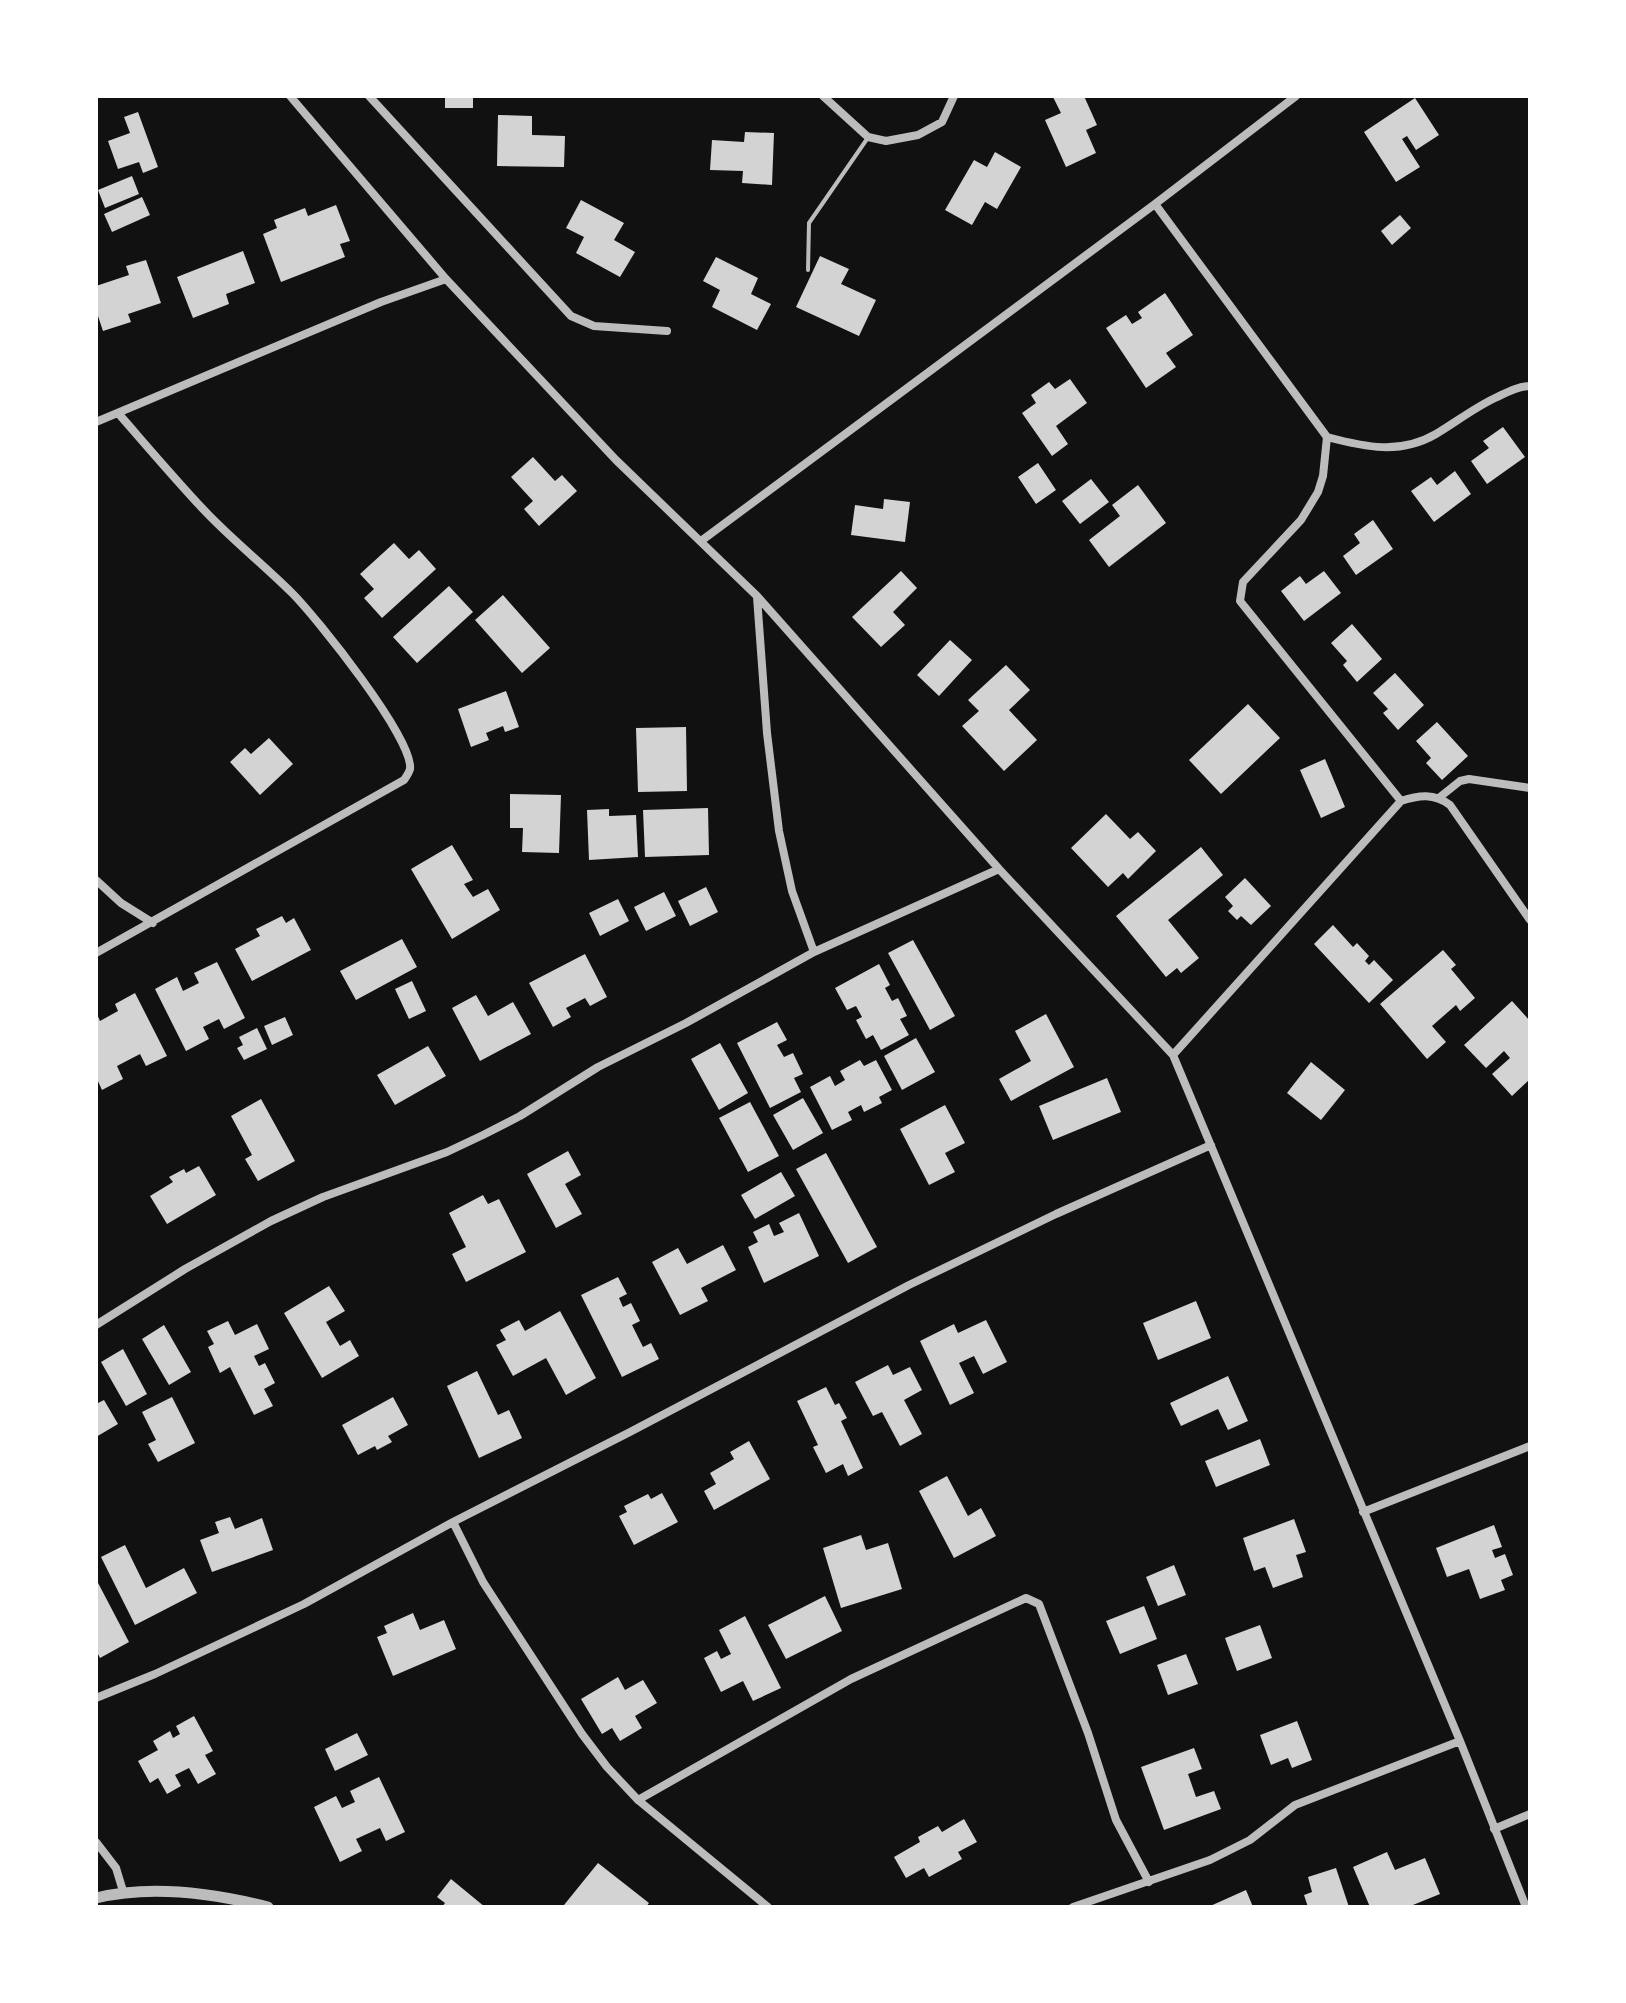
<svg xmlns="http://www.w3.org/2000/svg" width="1626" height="2003" viewBox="0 0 1626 2003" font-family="Helvetica,sans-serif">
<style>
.building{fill:#d3d3d3}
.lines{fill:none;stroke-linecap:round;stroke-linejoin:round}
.service{stroke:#bcbcbc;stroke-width:4}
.minor{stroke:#bcbcbc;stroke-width:8}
.tertiary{stroke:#bcbcbc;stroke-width:11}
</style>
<rect width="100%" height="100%" fill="#111"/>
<path class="building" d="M445 96H473V108H445Z
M1084 96 1097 125 1086 130 1096 153 1066 167 1045 120 1061 113 1053 97Z
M1415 98 1439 135 1416 150 1407 136 1402 139 1420 167 1396 182 1364 132Z
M138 112 158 167 143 173 139 162 118 169 108 141 130 133 124 117Z
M498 115 532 116V135L565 136 564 167 497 166Z
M745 132 774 133 772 185 742 183 743 171 710 170 712 140 744 142Z
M995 152 1021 167 997 209 985 202 972 225 945 210 974 160 987 167Z
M132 176 139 194 105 208 98 190Z
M142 197 150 215 112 232 104 214Z
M581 200 624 223 614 240 635 252 620 277 576 253 584 237 566 228Z
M336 205 350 241 340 244 345 257 281 282 263 234 277 228 274 220 305 208 308 216Z
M1400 215 1411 228 1392 245 1381 231Z
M243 251 255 283 226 294 229 304 193 318 177 277Z
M820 256 849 269 841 284 876 300 859 336 796 307Z
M716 257 758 278 751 294 771 304 757 330 712 307 720 290 703 281Z
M146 260 161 303 128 314 131 322 103 331 96 310V286L129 275 126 266Z
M1165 293 1193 335 1166 353 1176 367 1146 388 1106 328 1126 315 1132 324 1142 318 1138 312Z
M1070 379 1087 403 1056 426 1068 444 1052 456 1022 413 1036 403 1031 395 1049 382 1055 389Z
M1503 427 1525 457 1487 484 1471 461 1489 448 1483 441Z
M533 457 555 481 562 475 577 491 539 526 524 509 533 501 511 477Z
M1038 463 1056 490 1036 504 1018 477Z
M1455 471 1471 494 1434 522 1411 491 1431 477 1437 485Z
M1091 479 1109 502 1080 524 1062 501Z
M1138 485 1166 523 1109 567 1089 540 1120 516 1112 505Z
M884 499 910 502 905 542 851 535 855 505 883 509Z
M1373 520 1393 549 1356 575 1343 556 1360 543 1354 534Z
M394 543 409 559 419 550 436 569 382 618 364 598 374 589 360 574Z
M901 571 917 588 893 612 905 625 881 647 852 617Z
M1324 571 1341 593 1304 621 1281 591 1300 576 1306 584Z
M449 586 473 612 417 663 393 637Z
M503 595 550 648 522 673 475 620Z
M1352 624 1382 659 1357 682 1343 665 1347 661 1331 643Z
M950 640 972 660 939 696 917 675Z
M1006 665 1030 690 1009 710 1037 740 1004 771 962 726 979 711 968 700Z
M1395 673 1424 705 1398 730 1383 713 1388 709 1373 693Z
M506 691 519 727 505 732 503 726 486 733 489 740 471 747 458 709Z
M1248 704 1280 738 1221 794 1189 760Z
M1437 722 1468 756 1442 780 1426 763 1431 758 1416 741Z
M686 727 687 791 638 792 636 728Z
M269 738 293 764 260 795 230 762 245 748 251 754Z
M1325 759 1345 807 1321 818 1300 770Z
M510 794 561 795 559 853 522 852 523 828H510Z
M708 808 709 855 645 857 643 810Z
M609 809V816L636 815 638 857 589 860 587 810Z
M1106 814 1130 839 1138 832 1156 851 1128 879 1123 873 1108 887 1071 848Z
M452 845 473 880 464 884 473 897 488 889 500 910 452 939 411 869Z
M1201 847 1223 875 1168 920 1199 958 1181 973 1177 968 1166 977 1116 916Z
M1245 878 1271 906 1251 925 1241 916 1237 920 1228 911 1233 906 1225 897Z
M706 887 718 912 690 926 678 901Z
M664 892 676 916 646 931 634 907Z
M618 899 629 921 600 936 589 913Z
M282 916 286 923 294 918 311 950 252 981 235 949 260 936 256 929Z
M1333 925 1353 947 1357 943 1369 956 1365 961 1369 965 1374 960 1393 980 1369 1003 1314 944Z
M402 939 417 967 356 1000 340 971Z
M913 940 955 1016 930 1030 888 953Z
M1443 950 1456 965 1451 969 1475 998 1460 1011 1456 1005 1432 1026 1446 1042 1427 1059 1380 1004Z
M585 954 607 997 590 1006 585 998 566 1008 571 1017 553 1027 529 983Z
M217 962 245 1018 224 1029 219 1019 203 1027 209 1039 186 1051 155 989 177 977 183 991 199 983 194 973Z
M879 964 890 985 885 988 892 1001 898 998 907 1016 900 1019 909 1035 881 1050 873 1035 866 1039 856 1020 862 1017 856 1006 847 1010 835 988Z
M412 981 426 1011 409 1019 395 989Z
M135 993 167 1056 146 1066 140 1054 117 1066 123 1079 102 1090 96 1077V1012L100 1021 118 1011 115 1004Z
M476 995 488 1016 513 1002 531 1034 480 1061 452 1008Z
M1512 1001 1530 1021V1079L1512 1096 1492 1074 1510 1058 1504 1051 1486 1068 1464 1045Z
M1046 1014 1074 1067 1011 1101 999 1079 1031 1061 1015 1031Z
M285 1017 293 1035 272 1045 264 1026Z
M777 1022 787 1040 777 1045 784 1057 793 1053 803 1074 794 1078 801 1092 770 1108 737 1043Z
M257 1028 267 1049 244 1060 237 1048 243 1045 239 1037Z
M916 1038 935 1072 902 1090 884 1056Z
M720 1043 748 1093 719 1110 691 1059Z
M428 1046 446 1076 395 1105 377 1075Z
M860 1060 864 1066 876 1060 892 1090 879 1097 882 1103 864 1112 861 1105 848 1112 852 1120 832 1130 810 1087 830 1076 835 1086 845 1080 840 1071Z
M1311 1062 1345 1090 1321 1120 1287 1093Z
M1107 1078 1121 1112 1053 1140 1039 1106Z
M803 1098 823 1133 793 1150 773 1115Z
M261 1099 295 1161 258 1181 245 1159 252 1155 231 1116Z
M750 1102 779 1156 748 1172 719 1118Z
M945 1105 965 1143 945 1153 955 1172 929 1185 900 1129Z
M568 1151 581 1175 565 1184 582 1214 556 1228 527 1174Z
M826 1153 877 1247 848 1263 796 1169Z
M199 1166 216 1195 167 1224 150 1196 173 1182 169 1177 184 1169 186 1173Z
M781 1172 795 1196 755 1219 741 1195Z
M483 1195 488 1204 499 1199 526 1252 466 1282 452 1254 466 1247 449 1213Z
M799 1213 819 1256 764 1283 748 1247 758 1242 753 1232 769 1224 774 1236 784 1232 779 1223Z
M723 1245 736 1270 701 1288 708 1301 680 1315 652 1262 678 1248 687 1264Z
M618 1277 627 1294 619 1298 623 1307 631 1303 640 1321 632 1325 643 1347 651 1343 659 1359 622 1377 581 1295Z
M329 1286 345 1311 326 1322 340 1346 350 1340 359 1356 322 1378 284 1313Z
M1196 1301 1211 1338 1158 1360 1143 1323Z
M560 1311 596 1378 566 1395 546 1358 513 1376 496 1345 506 1340 500 1330 519 1320 525 1331Z
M986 1320 1007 1362 983 1374 974 1356 959 1363 974 1393 950 1405 920 1341 954 1324 958 1333Z
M228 1321 235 1335 257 1324 269 1349 254 1356 259 1366 265 1363 275 1383 264 1389 273 1406 254 1415 230 1367 220 1373 208 1347 214 1344 207 1331Z
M164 1325 191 1372 169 1385 142 1339Z
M123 1349 147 1394 126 1406 101 1362Z
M888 1365 893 1375 910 1367 922 1390 904 1400 922 1434 900 1446 882 1412 873 1416 855 1382Z
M477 1371 498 1415 509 1410 522 1438 479 1458 447 1386Z
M1228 1376 1248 1421 1228 1430 1218 1409 1181 1426 1170 1403Z
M826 1387 835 1405 839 1403 847 1418 841 1421 863 1468 848 1476 843 1464 826 1473 813 1447 818 1445 797 1401Z
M172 1397 195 1443 158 1462 148 1444 156 1440 142 1412Z
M393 1397 408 1425 388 1436 392 1442 377 1450 375 1446 358 1455 342 1425Z
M104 1400 118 1424 96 1437V1404Z
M1260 1439 1270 1465 1216 1487 1205 1461Z
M749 1441 770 1479 714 1510 704 1491 716 1484 710 1473 734 1459 730 1452Z
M947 1476 968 1516 981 1508 996 1536 954 1558 919 1491Z
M662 1493 678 1522 634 1545 619 1516 627 1512 624 1506 648 1494 651 1499Z
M230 1517 235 1529 262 1518 273 1550 212 1572 200 1540 219 1533 215 1522Z
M1294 1519 1306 1552 1296 1555 1303 1577 1273 1588 1265 1567 1254 1571 1243 1538Z
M1494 1525 1502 1547 1492 1550 1495 1558 1505 1554 1513 1575 1501 1580 1505 1590 1480 1599 1469 1569 1447 1577 1436 1548Z
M861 1535 866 1550 888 1543 902 1589 841 1608 823 1548Z
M125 1545 146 1588 184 1568 197 1593 135 1625 101 1557Z
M1174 1565 1186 1595 1158 1606 1146 1577Z
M96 1579 129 1642 100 1658 96 1650Z
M825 1596 842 1631 786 1659 768 1625Z
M1144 1606 1157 1639 1120 1654 1106 1621Z
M413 1613 420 1630 444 1620 456 1649 393 1676 377 1637 387 1633 384 1626Z
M745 1616 781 1688 753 1701 743 1681 721 1692 704 1658 717 1651 721 1659 731 1654 719 1630Z
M1260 1625 1272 1658 1237 1671 1225 1638Z
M1186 1654 1198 1684 1168 1695 1157 1665Z
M618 1677 625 1690 643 1680 657 1703 635 1716 642 1728 620 1741 612 1728 602 1734 581 1699Z
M194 1716 213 1751 205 1755 216 1774 198 1784 189 1768 175 1775 181 1786 167 1794 158 1778 150 1783 138 1761 158 1750 153 1741 170 1731 173 1738 180 1734 176 1726Z
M1297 1721 1312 1760 1292 1768 1288 1758 1271 1765 1260 1735Z
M357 1733 368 1755 335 1771 325 1749Z
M1194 1748 1202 1769 1188 1774 1196 1797 1214 1791 1221 1809 1164 1830 1141 1767Z
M379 1777 405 1832 386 1841 380 1828 356 1839 362 1851 340 1862 314 1807 336 1796 342 1808 355 1802 350 1791Z
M964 1819 977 1842 958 1852 962 1859 929 1877 924 1868 906 1878 894 1857 920 1842 918 1837 938 1826 942 1832Z
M1387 1852 1395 1870 1425 1858 1440 1894 1408 1907H1370L1353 1867Z
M598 1863 649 1903 646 1907 564 1905Z
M1336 1868 1349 1907H1308L1304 1895 1312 1892 1308 1877Z
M451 1879 485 1907H442L445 1903 437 1897Z
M1246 1890 1253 1907H1208Z"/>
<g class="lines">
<path class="service" d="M808 270 809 223 867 139"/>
<path class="minor" d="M290 96 446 279 616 460 757 596 999 869 1173 1055 1460 1741 1526 1907
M369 96 571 316 594 326 667 331
M823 96 868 137 886 141 918 135 942 122 954 96
M1155 204 1327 437 1323 476 1318 492 1301 520 1243 582 1240 601 1401 801
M96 422 381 302 446 279
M1327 437C1365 447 1400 455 1436 434 1456 422 1474 408 1495 398 1506 393 1518 386 1530 386
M701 541 1155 204 1296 96
M757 597 767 733 779 831 792 891 814 952
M1440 797 1460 781 1469 779 1530 788
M96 880 121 903 153 923
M96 953 404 780C406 777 409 773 410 769 414 739 316 617 292 593 263 564 231 539 203 509 174 478 146 445 118 413
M1173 1055 1401 801C1419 795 1434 793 1450 805L1530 920
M96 1325 185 1269 271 1221 323 1197 447 1152 483 1135 520 1116 598 1067 686 1023 814 952 999 869
M1363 1512 1530 1446
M453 1522 483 1582 582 1734 607 1767 638 1800 768 1907
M96 1698 155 1674 304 1604 453 1522 630 1432 909 1285 1056 1214 1211 1145
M638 1800 851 1679 1026 1598 1039 1604 1088 1733 1116 1820 1149 1882
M1494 1829 1530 1814
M96 1842 116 1868 123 1891 130 1893
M1073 1907 1210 1860 1250 1840 1295 1805 1460 1741"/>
<path class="tertiary" d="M96 1898C152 1884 213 1893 268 1907"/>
</g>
<rect width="1626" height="2003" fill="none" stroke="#ffffff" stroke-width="196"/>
</svg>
